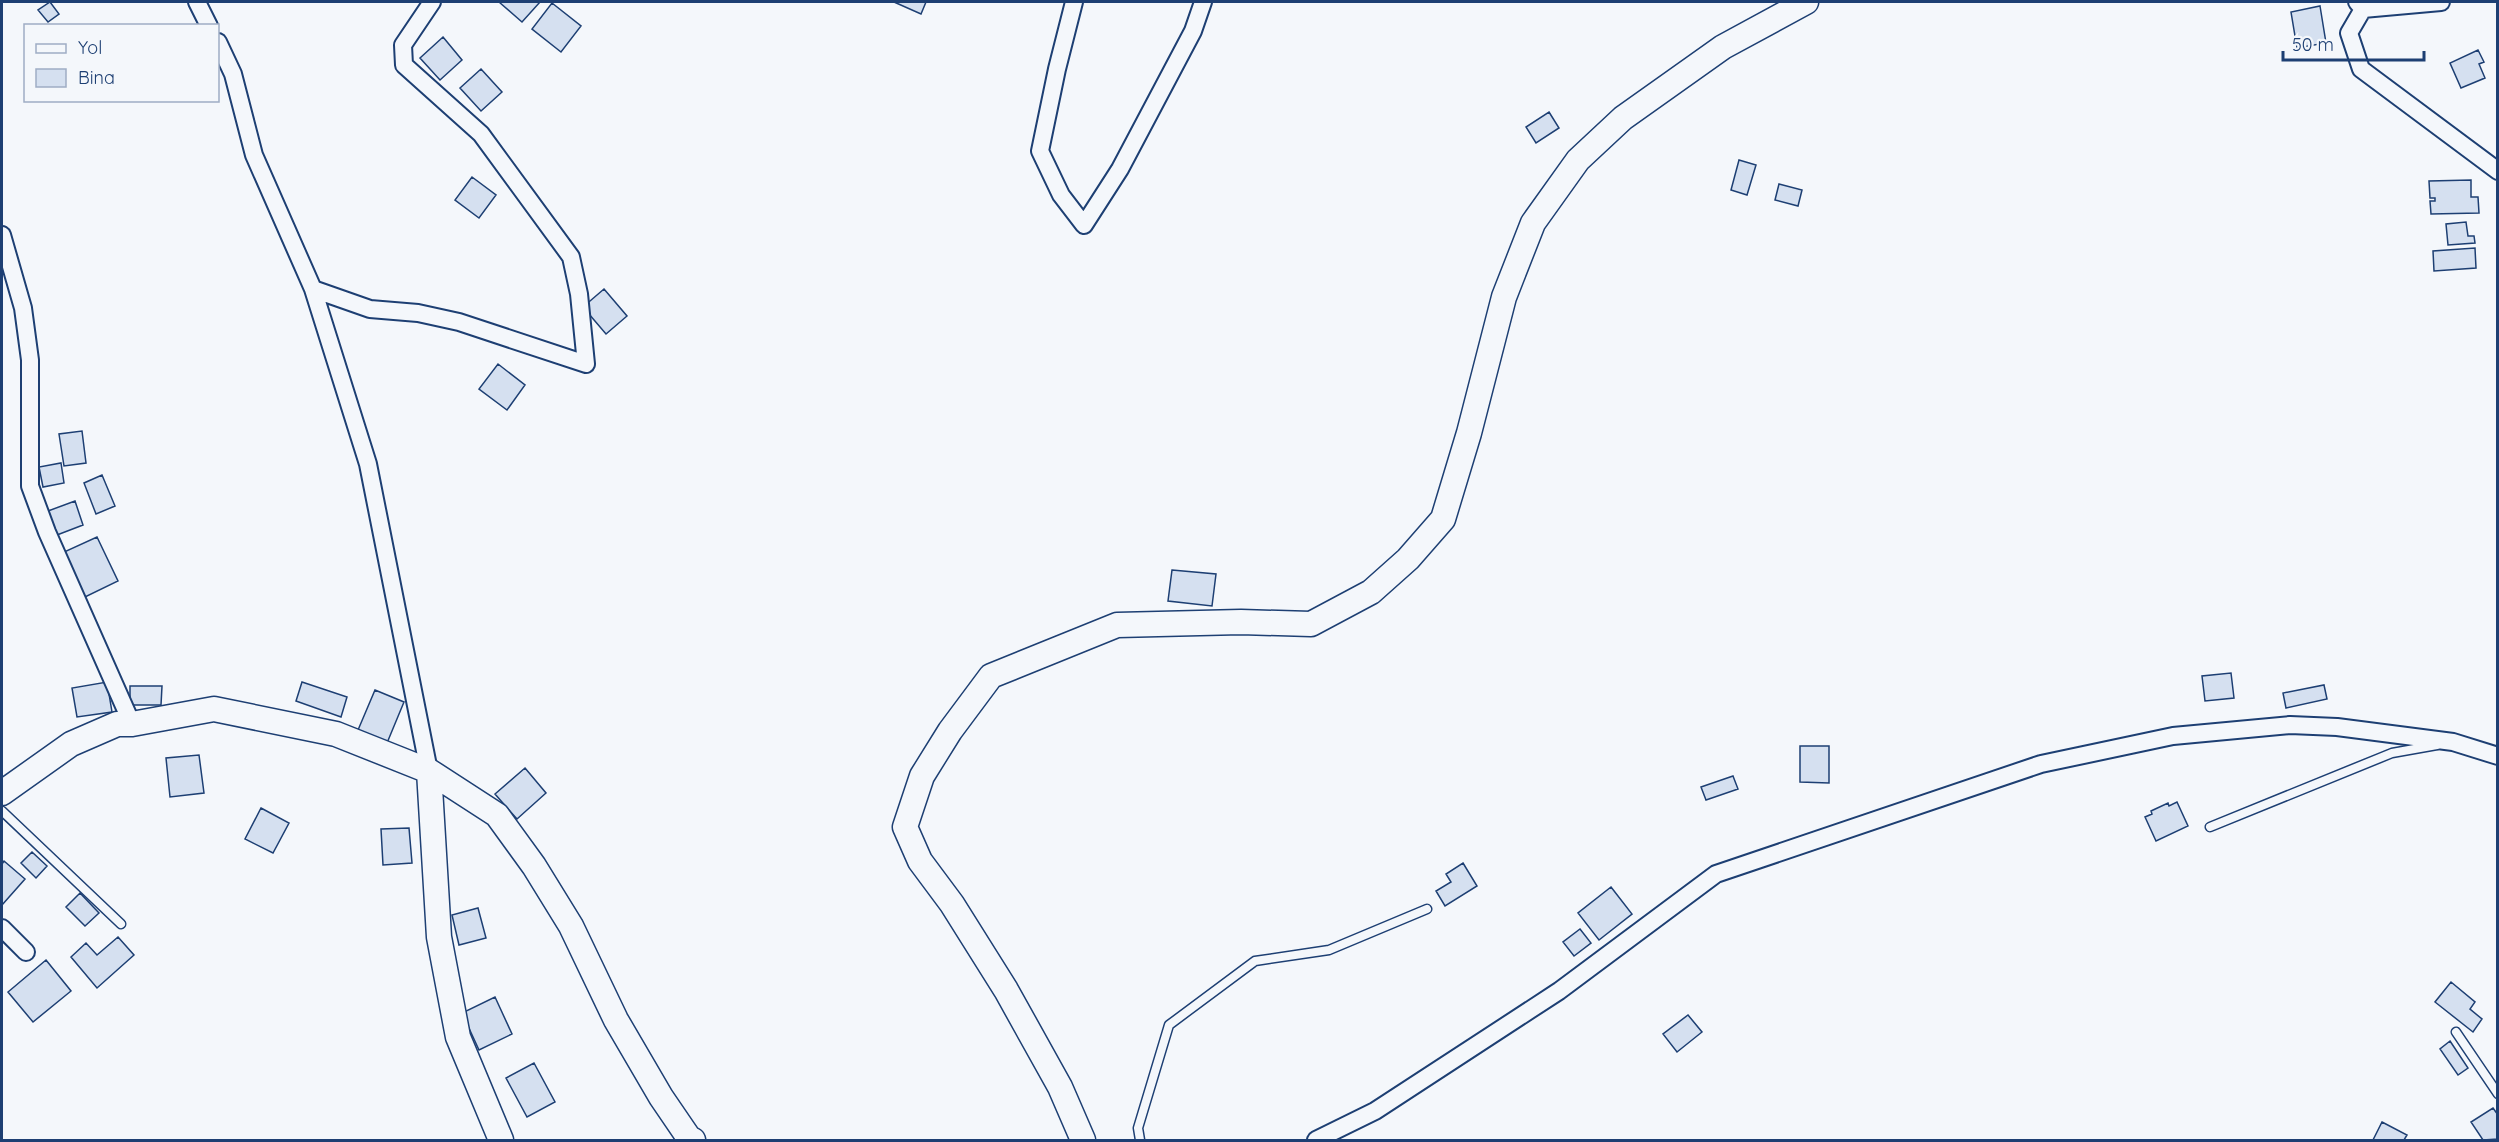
<svg xmlns="http://www.w3.org/2000/svg" width="2499" height="1142" viewBox="0 0 2499 1142" font-family="Quicksand,sans-serif">
<style>
.building{fill:#d5e0f0;stroke:#1d3f73;stroke-width:1.5}
.lines{fill:none;stroke-linecap:round;stroke-linejoin:round}
.lane-casing{stroke:#1d3f73;stroke-width:11}
.street-casing{stroke:#1d3f73;stroke-width:20}
.secondary-casing{stroke:#1d3f73;stroke-width:27}
.lane{stroke:#f4f7fb;stroke-width:8}
.street{stroke:#f4f7fb;stroke-width:16}
.secondary{stroke:#f4f7fb;stroke-width:24}
</style>
<rect width="100%" height="100%" fill="#f4f7fb"/>
<path class="building" d="M50 2 59 14 48 22 38 10Z
M499 2H540L522 22Z
M894 2H926L921 14Z
M552 3 581 26 561 52 532 29Z
M2320 6 2326 43 2297 48 2291 12Z
M443 37 462 60 440 80 420 58Z
M2478 50 2484 62 2479 64 2485 78 2461 88 2450 63Z
M481 69 502 92 481 111 460 88Z
M1549 112 1559 128 1536 143 1526 127Z
M1739 160 1756 165 1747 195 1731 190Z
M472 177 496 195 479 218 455 200Z
M2471 180V197H2478L2479 213 2431 214 2430 201H2435V198H2430L2429 181Z
M1779 184 1802 190 1798 206 1775 200Z
M2466 222 2468 236H2474L2475 243 2448 245 2446 224Z
M2475 248 2476 268 2434 271 2433 251Z
M604 289 627 316 606 334 583 307Z
M498 364 525 385 507 410 479 389Z
M82 431 86 463 64 466 59 434Z
M61 463 64 483 43 487 39 467Z
M102 475 115 506 96 514 84 483Z
M75 501 83 525 57 535 48 511Z
M97 537 118 581 85 597 64 552Z
M1172 570 1216 574 1212 606 1168 601Z
M2231 673 2234 698 2205 701 2202 676Z
M107 682 112 712 77 717 72 688Z
M302 682 347 697 341 717 296 701Z
M2324 685 2327 699 2286 708 2283 693Z
M130 686H162L161 705H130Z
M375 690 404 702 387 743 358 730Z
M1800 746H1829V783L1800 782Z
M199 755 204 793 170 797 166 758Z
M525 768 546 793 517 819 495 794Z
M1733 776 1738 789 1706 800 1701 787Z
M2177 802 2188 826 2156 841 2145 817 2152 814 2151 811 2168 803 2169 806Z
M261 808 289 823 273 853 245 839Z
M409 828 412 863 383 865 381 829Z
M32 852 47 866 36 878 21 863Z
M4 861 25 879 2 905V864Z
M1463 863 1477 886 1445 906 1436 891 1451 882 1446 874Z
M1611 887 1632 914 1599 940 1578 913Z
M80 893 99 913 85 926 66 907Z
M478 908 486 938 459 945 452 915Z
M1580 929 1591 943 1574 956 1563 942Z
M118 937 134 955 97 988 71 957 86 943 97 955Z
M46 960 71 991 33 1022 8 992Z
M2451 982 2475 1002 2470 1009 2482 1019 2473 1032 2435 1002Z
M495 997 512 1034 479 1050 462 1013Z
M1688 1015 1702 1032 1677 1052 1663 1034Z
M2450 1041 2468 1068 2458 1075 2440 1049Z
M534 1063 555 1102 527 1117 506 1078Z
M2493 1108 2498 1115V1139L2483 1140 2471 1122Z
M2382 1122 2407 1135 2404 1140H2373Z"/>
<g class="lines">
<g class="lane-casing">
<path id="lane" d="M2 811 121 924
M2210 827 2392 753 2437 745
M2456 1032 2498 1094
M1140 1140 1138 1128 1169 1025 1255 961 1329 950 1427 909"/>
</g>
<g class="street-casing">
<path id="street" d="M197 2 209 26
M1074 2 1057 69 1040 151 1061 195 1084 225 1120 169 1193 31 1203 2
M2357 2 2363 9 2441 2
M2363 9 2349 33 2361 69 2498 171
M218 42 233 74 254 155 313 289 368 464 429 771
M2 235 23 308 30 360V486L47 532 132 724
M313 289 370 309 418 313 459 322 586 364 579 294 571 257 481 134 404 65 403 45 432 2
M2 928 26 952
M1316 1140 1375 1111 1559 991 1716 874 2041 764 2173 736 2290 725 2337 727 2453 742 2498 756"/>
</g>
<g class="secondary-casing">
<path id="secondary" d="M429 771 439 937 458 1037 501 1140
M2 793 71 744 117 724H132L214 709 336 734 429 771 497 815 534 866 571 926 616 1020 661 1097 689 1138 693 1140
M1083 1140 1060 1087 1006 990 952 904 920 861 905 827 922 776 950 731 991 676 1117 625 1241 622 1311 624 1371 592 1408 559 1443 519 1469 433 1504 297 1533 223 1578 160 1623 118 1723 47 1806 2"/>
</g>
<use href="#lane" class="lane"/>
<use href="#street" class="street"/>
<use href="#secondary" class="secondary"/>
</g>
<rect width="2499" height="1142" fill="none" stroke="#1d3f73" stroke-width="6"/>
<rect x="24" y="24" width="195" height="78" fill="#f4f7fb" stroke="#9eadc5" stroke-width="1.5"/>
<rect x="36" y="44" width="30" height="9" fill="#f4f7fb" stroke="#9eadc5" stroke-width="1.5"/>
<text x="78" y="54" font-size="18" fill="#1d3f73">Yol</text>
<rect x="36" y="69" width="30" height="18" fill="#d5e0f0" stroke="#9eadc5" stroke-width="1.5"/>
<text x="78" y="84" font-size="18" fill="#1d3f73">Bina</text>
<path d="M2283 51v9h141v-9" fill="none" stroke="#1d3f73" stroke-width="3"/>
<text x="2292" y="51" font-size="18" fill="#1d3f73" stroke="#f4f7fb" stroke-width="4.5" paint-order="stroke">50 m</text>
</svg>
